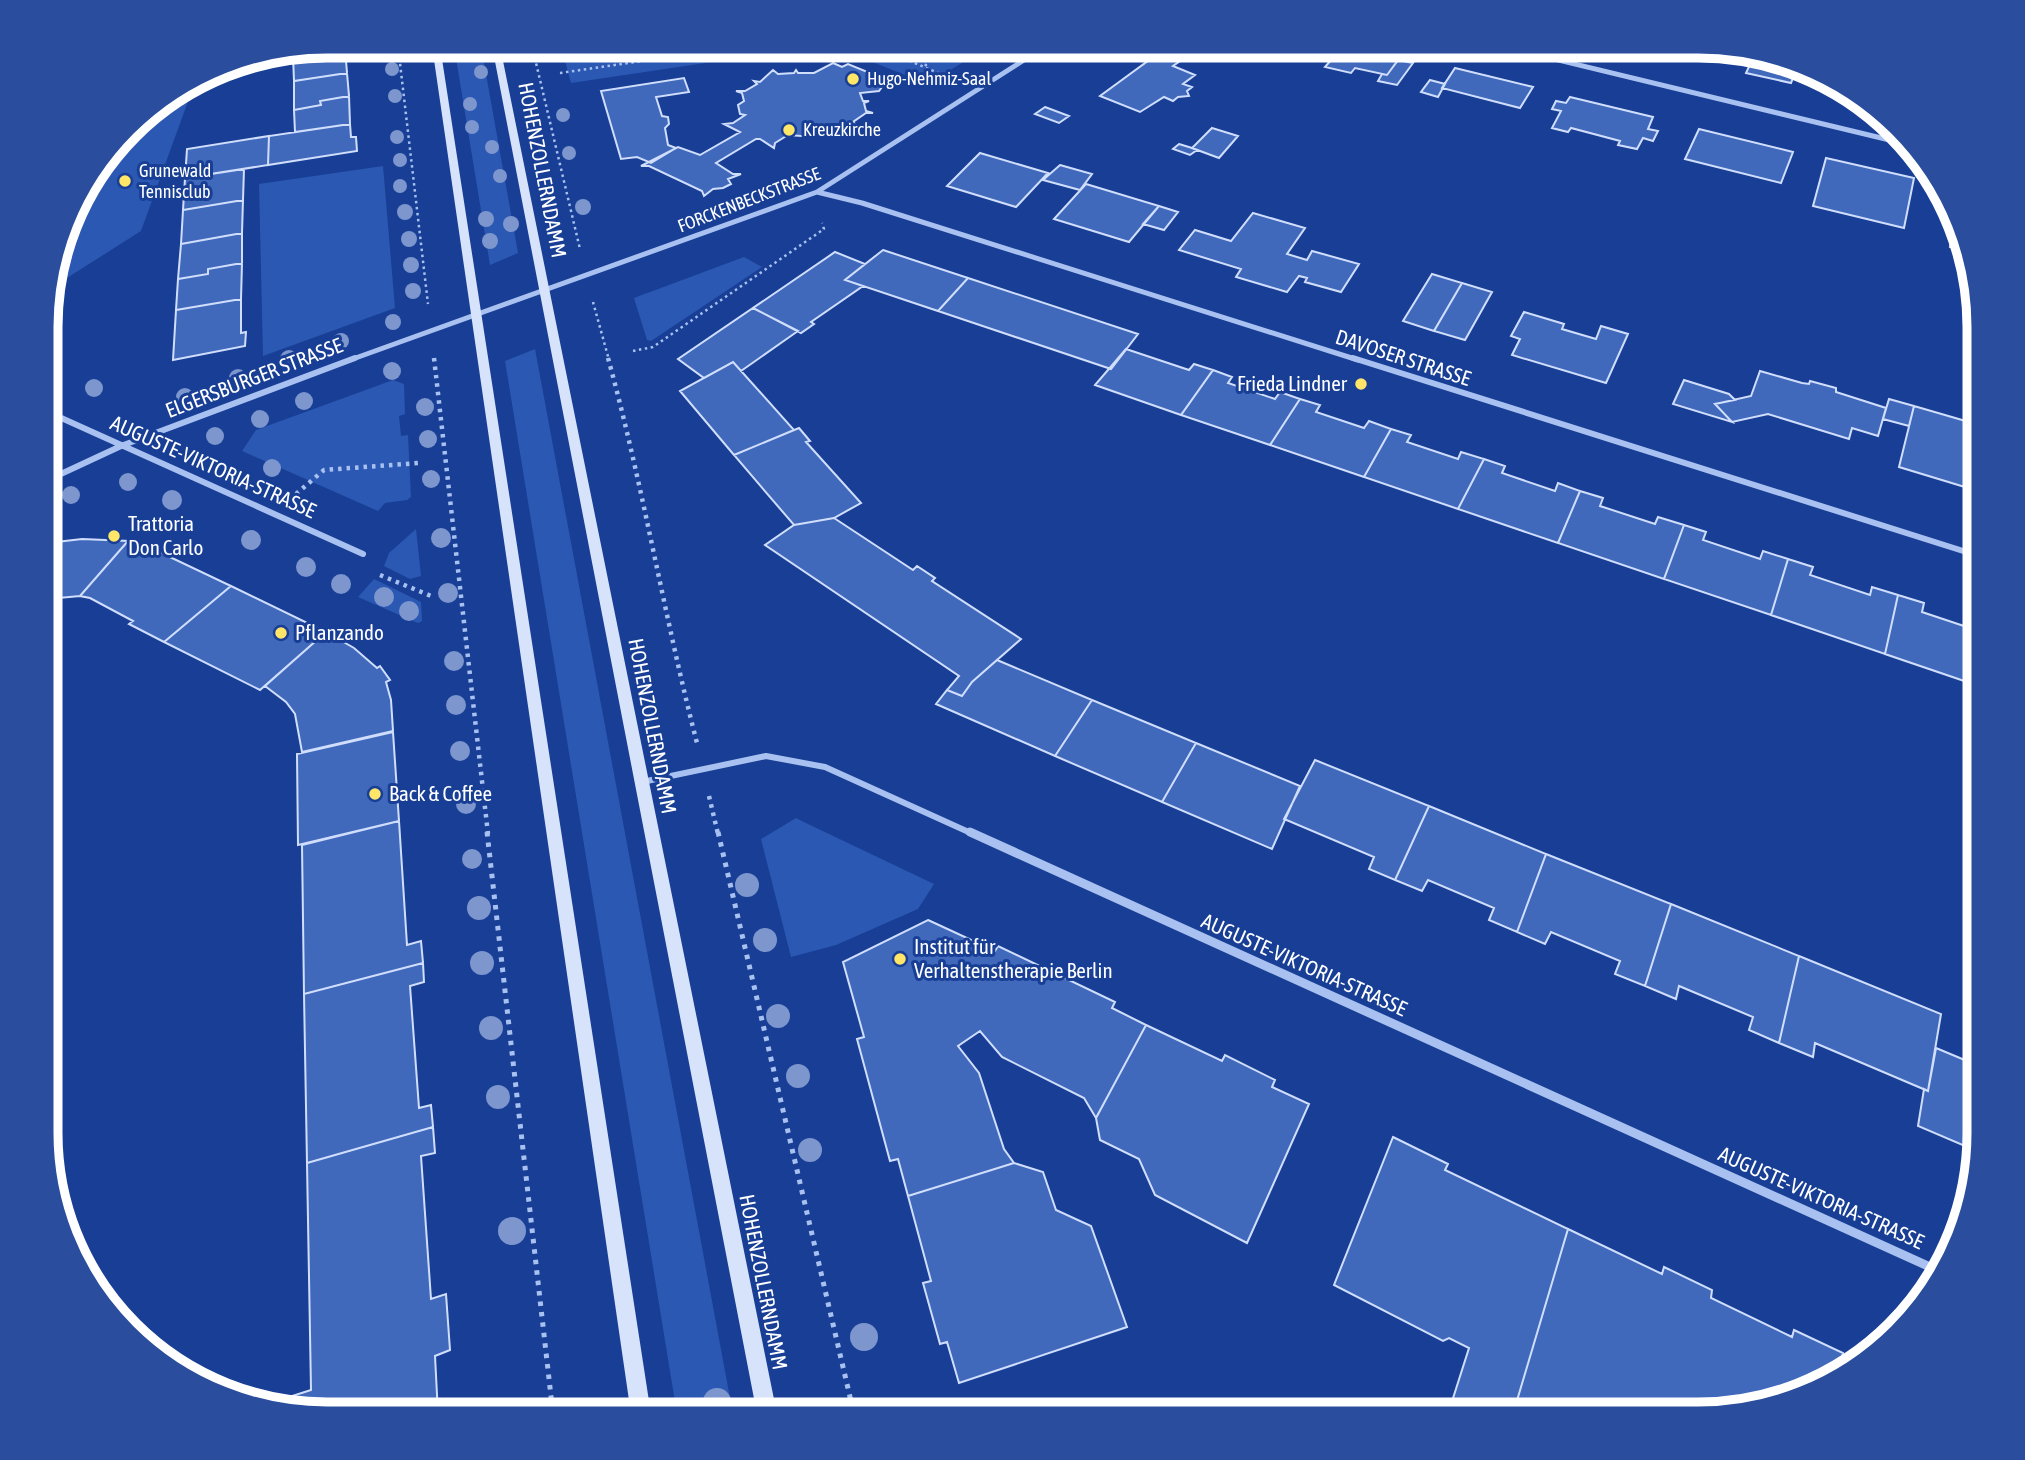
<svg xmlns="http://www.w3.org/2000/svg" width="2025" height="1460" viewBox="0 0 2025 1460" font-family="'Asap Condensed',sans-serif">
<style>
.green{fill:#2b58b3}
.building{fill:#4069bc;stroke:#d0defc;stroke-width:2}
.lines{fill:none;stroke-linecap:round;stroke-linejoin:round}
.path-far2{stroke:#a9c1f1;stroke-width:2.5;stroke-dasharray:2.5 3.5;stroke-linecap:butt}
.path-far1{stroke:#a9c1f1;stroke-width:4.5;stroke-dasharray:3.5 5;stroke-linecap:butt}
.path{stroke:#a9c1f1;stroke-width:5;stroke-dasharray:4.5 6;stroke-linecap:butt}
.minor-far2{stroke:#a9c1f1;stroke-width:5}
.minor-far1{stroke:#a9c1f1;stroke-width:6}
.minor{stroke:#a9c1f1;stroke-width:9}
.secondary{fill:#d7e2fb;fill-rule:evenodd}
.tree{fill:#7d96ce}
.poi-dot{fill:#ffe668;stroke:#183f95;stroke-width:2.5}
.labels{text-anchor:middle;stroke-width:6;stroke-linejoin:round;paint-order:stroke}
.far-poi-label{font-size:18px;fill:#fff;stroke:#183f95;text-anchor:start}
.far-street-label{font-size:18px;fill:#fff;stroke:#183f95}
.street-label{font-size:21px;fill:#fff;stroke:#183f95}
.poi-label{font-size:21px;fill:#fff;stroke:#183f95;text-anchor:start}
.rim{fill:none;stroke:#fff;stroke-width:9}
</style>
<rect width="100%" height="100%" fill="#183f95"/>
<path class="green" d="M454 46H481L518 253 490 265Z
M561 46H819L571 83Z
M832 46H989L928 84Z
M195 82 141 231 48 290 75 202 141 116Z
M383 166 395 308 263 356 259 184Z
M744 257 762 267 651 341 647 340 634 298Z
M535 349 733 1414H677L505 361Z
M393 380 404 384 405 414 399 416 401 436 408 435 411 497 407 500 385 503 378 511 242 451 256 430Z
M416 529 421 576 410 579 384 566 389 553Z
M374 579 421 602 422 621 418 623 358 597Z
M796 818 808 824 934 884 918 909 836 945 791 957 761 839Z"/>
<path class="building" d="M327 46H345V48L293 56V52Z
M1343 46H1379L1386 56 1399 59 1387 75 1355 68 1351 73 1325 67Z
M1633 46H1706L1698 61Z
M345 48 347 73 294 81 293 56Z
M1755 54 1789 61 1798 65 1791 83 1746 73Z
M1162 55 1180 61 1173 66 1195 75 1183 84 1192 87 1187 91 1189 96 1178 97 1173 101 1164 97 1140 112 1100 96 1152 58 1156 60Z
M1398 60 1413 63 1397 85 1378 81 1382 74 1387 75Z
M833 63 842 67 848 64 887 80 879 91 860 93 863 101H869L864 103 866 111 873 113H866L853 122 856 125 850 124 837 132 838 136 832 133H816L815 137 788 135 775 143 774 148 760 139H756L716 163 733 174H741L728 179 731 184 723 188 713 189 704 196 702 191 649 166H641L678 147 700 155 740 132 724 124 733 123 745 115 740 114 738 105 744 101 742 93 736 91H745L757 84 754 81 760 82 773 70 778 74 794 73 796 70 798 73H814Z
M1455 68 1533 87 1520 108 1442 88Z
M347 73 349 96 320 101 321 105 294 110V81Z
M684 78 689 92 656 97 662 116 668 117 669 124 665 128 668 145 676 148 651 163 637 157 621 159 601 91Z
M1430 80 1445 84 1438 97 1421 92Z
M349 96 350 124 295 132 294 110 321 105 320 101Z
M1570 97 1653 117 1648 129 1658 131 1653 141 1643 138 1637 149 1618 145 1620 141 1571 128 1568 132 1552 128 1561 111 1552 109 1556 101 1566 103Z
M1045 107 1069 116 1059 123 1035 114Z
M350 124 351 137H356L357 151 268 165 269 136Z
M1212 128 1238 136 1219 158 1192 148Z
M1699 129 1793 152 1781 183 1685 159Z
M269 136 268 165 185 178 187 149Z
M1179 144 1192 148 1197 150 1190 155 1173 149Z
M980 153 1048 173 1016 207 947 186Z
M1826 158 1914 178 1904 228 1813 206Z
M1060 165 1092 174 1080 190 1043 180Z
M244 169 243 200 183 210 185 178Z
M1086 184 1159 206 1129 242 1054 219Z
M243 200 242 233 181 244 183 210Z
M1159 206 1178 212 1164 230 1143 224Z
M1253 213 1305 228 1287 254 1307 260 1312 251 1359 264 1341 292 1305 282 1307 278 1299 276 1287 292 1236 277 1241 269 1179 250 1195 230 1231 241Z
M1955 220 1963 250 1950 247Z
M242 233V263L208 269V274L178 279 181 244Z
M883 250 968 278 938 311 845 280Z
M835 252 865 264 845 280 863 286 811 322 814 324 801 333 753 308Z
M242 263 241 299 176 310 178 279 208 274V269Z
M1432 274 1462 283 1434 331 1403 321Z
M968 278 1138 334 1111 369 938 311Z
M1462 283 1492 292 1465 340 1434 331Z
M241 299V333L246 332 245 346 173 360 176 310Z
M753 308 798 331 741 371 733 362 704 378 678 359Z
M1524 312 1564 324 1562 329 1596 339 1601 326 1628 334 1606 383 1512 355 1520 339 1511 336Z
M1126 349 1189 370 1194 364 1213 370 1181 415 1095 385Z
M733 362 794 430 734 455 680 391Z
M1213 370 1232 377 1228 383 1275 399 1280 392 1300 399 1270 445 1181 415Z
M1760 371 1802 383 1809 384 1810 381 1836 388V392L1886 408 1878 436 1852 428 1849 439 1768 414 1732 422 1715 404 1751 396Z
M1684 380 1729 394 1735 400 1715 404 1732 422 1673 404Z
M1300 399 1320 405 1316 412 1364 428 1369 421 1391 429 1364 477 1270 445Z
M1889 399 1914 406 1909 426 1883 419Z
M1914 406 1969 422 1965 441 1979 445 1978 505H1976L1978 491 1899 467Z
M799 428 810 441 806 442 861 503 834 518 794 525 734 455Z
M1391 429 1411 435 1407 442 1458 459 1461 452 1484 459 1458 509 1364 477Z
M1484 459 1505 466 1502 473 1555 491 1558 483 1580 491 1558 543 1458 509Z
M1580 491 1603 498 1600 506 1655 524 1658 517 1684 525 1664 579 1558 543Z
M834 518 913 570 917 566 935 578 932 581 1021 639 972 682 962 696 947 690 959 676 765 545 794 525Z
M1684 525 1706 532 1703 540 1760 559 1763 551 1788 559 1771 615 1664 579Z
M82 539 128 541 80 596 48 599V543Z
M128 541 151 548 231 586 164 642 129 624 133 621 90 598 80 596Z
M1788 559 1813 567 1810 575 1870 595 1872 587 1898 595 1885 654 1771 615Z
M231 586 326 632 260 690 164 642Z
M1898 595 1924 603 1922 612 1979 631V686L1885 654Z
M326 632 354 648 377 668 380 666 390 680 386 682 391 700 393 731 302 752 295 714 286 702 265 686Z
M997 660 1092 700 1055 756 936 704 947 690 962 696 972 682Z
M1092 700 1196 743 1162 802 1055 756Z
M393 732 399 821 298 845 297 754Z
M1196 743 1300 786 1272 849 1162 802Z
M1315 760 1429 806 1395 880 1369 869 1374 857 1284 819Z
M1429 806 1546 854 1517 932 1489 920 1494 908 1428 880 1422 891 1395 880Z
M399 821 407 945 421 941 423 963 304 994 302 845Z
M1546 854 1671 904 1645 986 1615 974 1620 961 1551 932 1545 944 1517 932Z
M1671 904 1799 956 1779 1043 1749 1030 1753 1017 1679 986 1676 999 1645 986Z
M928 920 995 951 998 946 1115 1002 1112 1008 1146 1025 1096 1118 1084 1098 1002 1057 980 1031 958 1046 979 1073 1004 1149 1014 1163 908 1196 898 1159 890 1161 857 1039 864 1037 843 962Z
M1799 956 1941 1014 1928 1091 1815 1043 1813 1057 1779 1043Z
M423 963 424 982 410 986 419 1108 431 1105 433 1127 307 1163 304 994Z
M1146 1025 1222 1061 1225 1055 1275 1080 1272 1087 1309 1104 1247 1243 1155 1195 1139 1159 1100 1140 1096 1118Z
M1936 1048 1979 1066V1152L1918 1126 1924 1089 1928 1091Z
M433 1127 435 1153 421 1156 431 1299 446 1294 450 1350 435 1356 438 1414H309L264 1405 311 1390 307 1163Z
M1393 1137 1448 1164 1445 1170 1568 1229 1513 1414H1448L1469 1348 1449 1338 1443 1341 1334 1285Z
M1014 1163 1043 1172 1056 1210 1091 1226 1127 1327 959 1383 947 1342 940 1344 923 1283 931 1281 908 1196Z
M1568 1229 1662 1274 1664 1267 1712 1290 1711 1298 1792 1337 1794 1330 1843 1353 1841 1360 1849 1364 1823 1385 1699 1414H1513Z"/>
<g class="lines">
<path class="path-far2" d="M398 46 428 304
M532 46 580 249
M864 46 882 49 945 76
M883 49 924 46
M925 66 942 46
M560 73 745 46
M593 302 609 360
M633 351 653 347 824 229 822 223"/>
<path class="path-far1" d="M434 358 488 834
M608 358C643 485 664 616 697 743
M296 494 324 470 419 463
M380 575 431 596
M709 796 718 834"/>
<path class="path" d="M487 832 553 1414
M718 832 854 1414"/>
<path class="minor-far2" d="M1500 46 1902 143
M817 192 862 203 1358 360
M350 360 817 192 1046 46"/>
<path class="minor-far1" d="M1353 358 1979 556
M48 412 363 554
M48 480 121 446 355 358
M642 782 766 756 825 767 973 834"/>
<path class="minor" d="M970 832 1939 1271"/>
<path class="secondary" d="M432 46H440L651 1414H631Z
M492 46H500L777 1414H757Z"/>
</g>
<g class="tree">
<circle cx="392" cy="69" r="7"/>
<circle cx="481" cy="72" r="7"/>
<circle cx="395" cy="96" r="7"/>
<circle cx="470" cy="104" r="7"/>
<circle cx="563" cy="115" r="7"/>
<circle cx="472" cy="127" r="7"/>
<circle cx="397" cy="137" r="7"/>
<circle cx="492" cy="147" r="7"/>
<circle cx="569" cy="153" r="7"/>
<circle cx="400" cy="160" r="7"/>
<circle cx="500" cy="176" r="7"/>
<circle cx="400" cy="186" r="7"/>
<circle cx="583" cy="207" r="8"/>
<circle cx="405" cy="212" r="8"/>
<circle cx="486" cy="219" r="8"/>
<circle cx="511" cy="224" r="8"/>
<circle cx="409" cy="239" r="8"/>
<circle cx="490" cy="241" r="8"/>
<circle cx="411" cy="265" r="8"/>
<circle cx="413" cy="291" r="8"/>
<circle cx="393" cy="322" r="8"/>
<circle cx="341" cy="341" r="8"/>
<circle cx="289" cy="359" r="9"/>
<circle cx="392" cy="371" r="9"/>
<circle cx="238" cy="378" r="9"/>
<circle cx="94" cy="388" r="9"/>
<circle cx="185" cy="397" r="9"/>
<circle cx="304" cy="401" r="9"/>
<circle cx="425" cy="407" r="9"/>
<circle cx="260" cy="419" r="9"/>
<circle cx="215" cy="436" r="9"/>
<circle cx="428" cy="439" r="9"/>
<circle cx="272" cy="468" r="9"/>
<circle cx="431" cy="479" r="9"/>
<circle cx="128" cy="482" r="9"/>
<circle cx="71" cy="495" r="9"/>
<circle cx="172" cy="500" r="10"/>
<circle cx="441" cy="538" r="10"/>
<circle cx="251" cy="540" r="10"/>
<circle cx="306" cy="567" r="10"/>
<circle cx="341" cy="584" r="10"/>
<circle cx="448" cy="593" r="10"/>
<circle cx="384" cy="597" r="10"/>
<circle cx="409" cy="611" r="10"/>
<circle cx="454" cy="661" r="10"/>
<circle cx="456" cy="705" r="10"/>
<circle cx="460" cy="751" r="10"/>
<circle cx="466" cy="804" r="10"/>
<circle cx="472" cy="859" r="10"/>
<circle cx="747" cy="885" r="12"/>
<circle cx="479" cy="908" r="12"/>
<circle cx="765" cy="940" r="12"/>
<circle cx="482" cy="963" r="12"/>
<circle cx="778" cy="1016" r="12"/>
<circle cx="491" cy="1028" r="12"/>
<circle cx="798" cy="1076" r="12"/>
<circle cx="498" cy="1097" r="12"/>
<circle cx="810" cy="1150" r="12"/>
<circle cx="512" cy="1231" r="14"/>
<circle cx="864" cy="1337" r="14"/>
<circle cx="717" cy="1402" r="14"/>
</g>
<g class="poi-dot">
<circle cx="853" cy="79" r="7"/>
<circle cx="789" cy="130" r="7"/>
<circle cx="125" cy="181" r="7"/>
<circle cx="1361" cy="384" r="7"/>
<circle cx="114" cy="536" r="7"/>
<circle cx="281" cy="633" r="7"/>
<circle cx="375" cy="794" r="7"/>
<circle cx="900" cy="959" r="7"/>
</g>
<g class="labels">
<g class="far-poi-label">
<text x="867" y="85">Hugo-Nehmiz-Saal</text>
<text x="803" y="136">Kreuzkirche</text>
<text x="139" y="177">Grunewald<tspan x="139" dy="21">Tennisclub</tspan></text>
</g>
<g class="far-street-label">
<text transform="translate(749 200) rotate(-21)" y="6">FORCKENBECKSTRASSE</text>
</g>
<g class="street-label">
<text transform="translate(542 170) rotate(79)" y="7">HOHENZOLLERNDAMM</text>
<text transform="translate(1403 358) rotate(18)" y="7">DAVOSER STRASSE</text>
<text transform="translate(254 378) rotate(-21)" y="7">ELGERSBURGER STRASSE</text>
<text transform="translate(213 467) rotate(24)" y="7">AUGUSTE-VIKTORIA-STRASSE</text>
<text transform="translate(652 726) rotate(79)" y="7">HOHENZOLLERNDAMM</text>
<text transform="translate(1304 965) rotate(24)" y="7">AUGUSTE-VIKTORIA-STRASSE</text>
<text transform="translate(1821 1198) rotate(24)" y="7">AUGUSTE-VIKTORIA-STRASSE</text>
<text transform="translate(763 1282) rotate(79)" y="7">HOHENZOLLERNDAMM</text>
</g>
<g class="poi-label">
<text x="1347" y="391" text-anchor="end">Frieda Lindner</text>
<text x="128" y="531">Trattoria<tspan x="128" dy="24">Don Carlo</tspan></text>
<text x="295" y="640">Pflanzando</text>
<text x="389" y="801">Back &amp; Coffee</text>
<text x="914" y="954">Institut für<tspan x="914" dy="24">Verhaltenstherapie Berlin</tspan></text>
</g>
</g>
<path d="M0 0H2025V1460H0ZM327 58H1698A269 269 0 0 1 1967 327V1133A269 269 0 0 1 1698 1402H327A269 269 0 0 1 58 1133V327A269 269 0 0 1 327 58Z" fill="#2a4e9d" fill-rule="evenodd"/>
<path class="rim" d="M327 58H1698A269 269 0 0 1 1967 327V1133A269 269 0 0 1 1698 1402H327A269 269 0 0 1 58 1133V327A269 269 0 0 1 327 58Z"/>
</svg>
